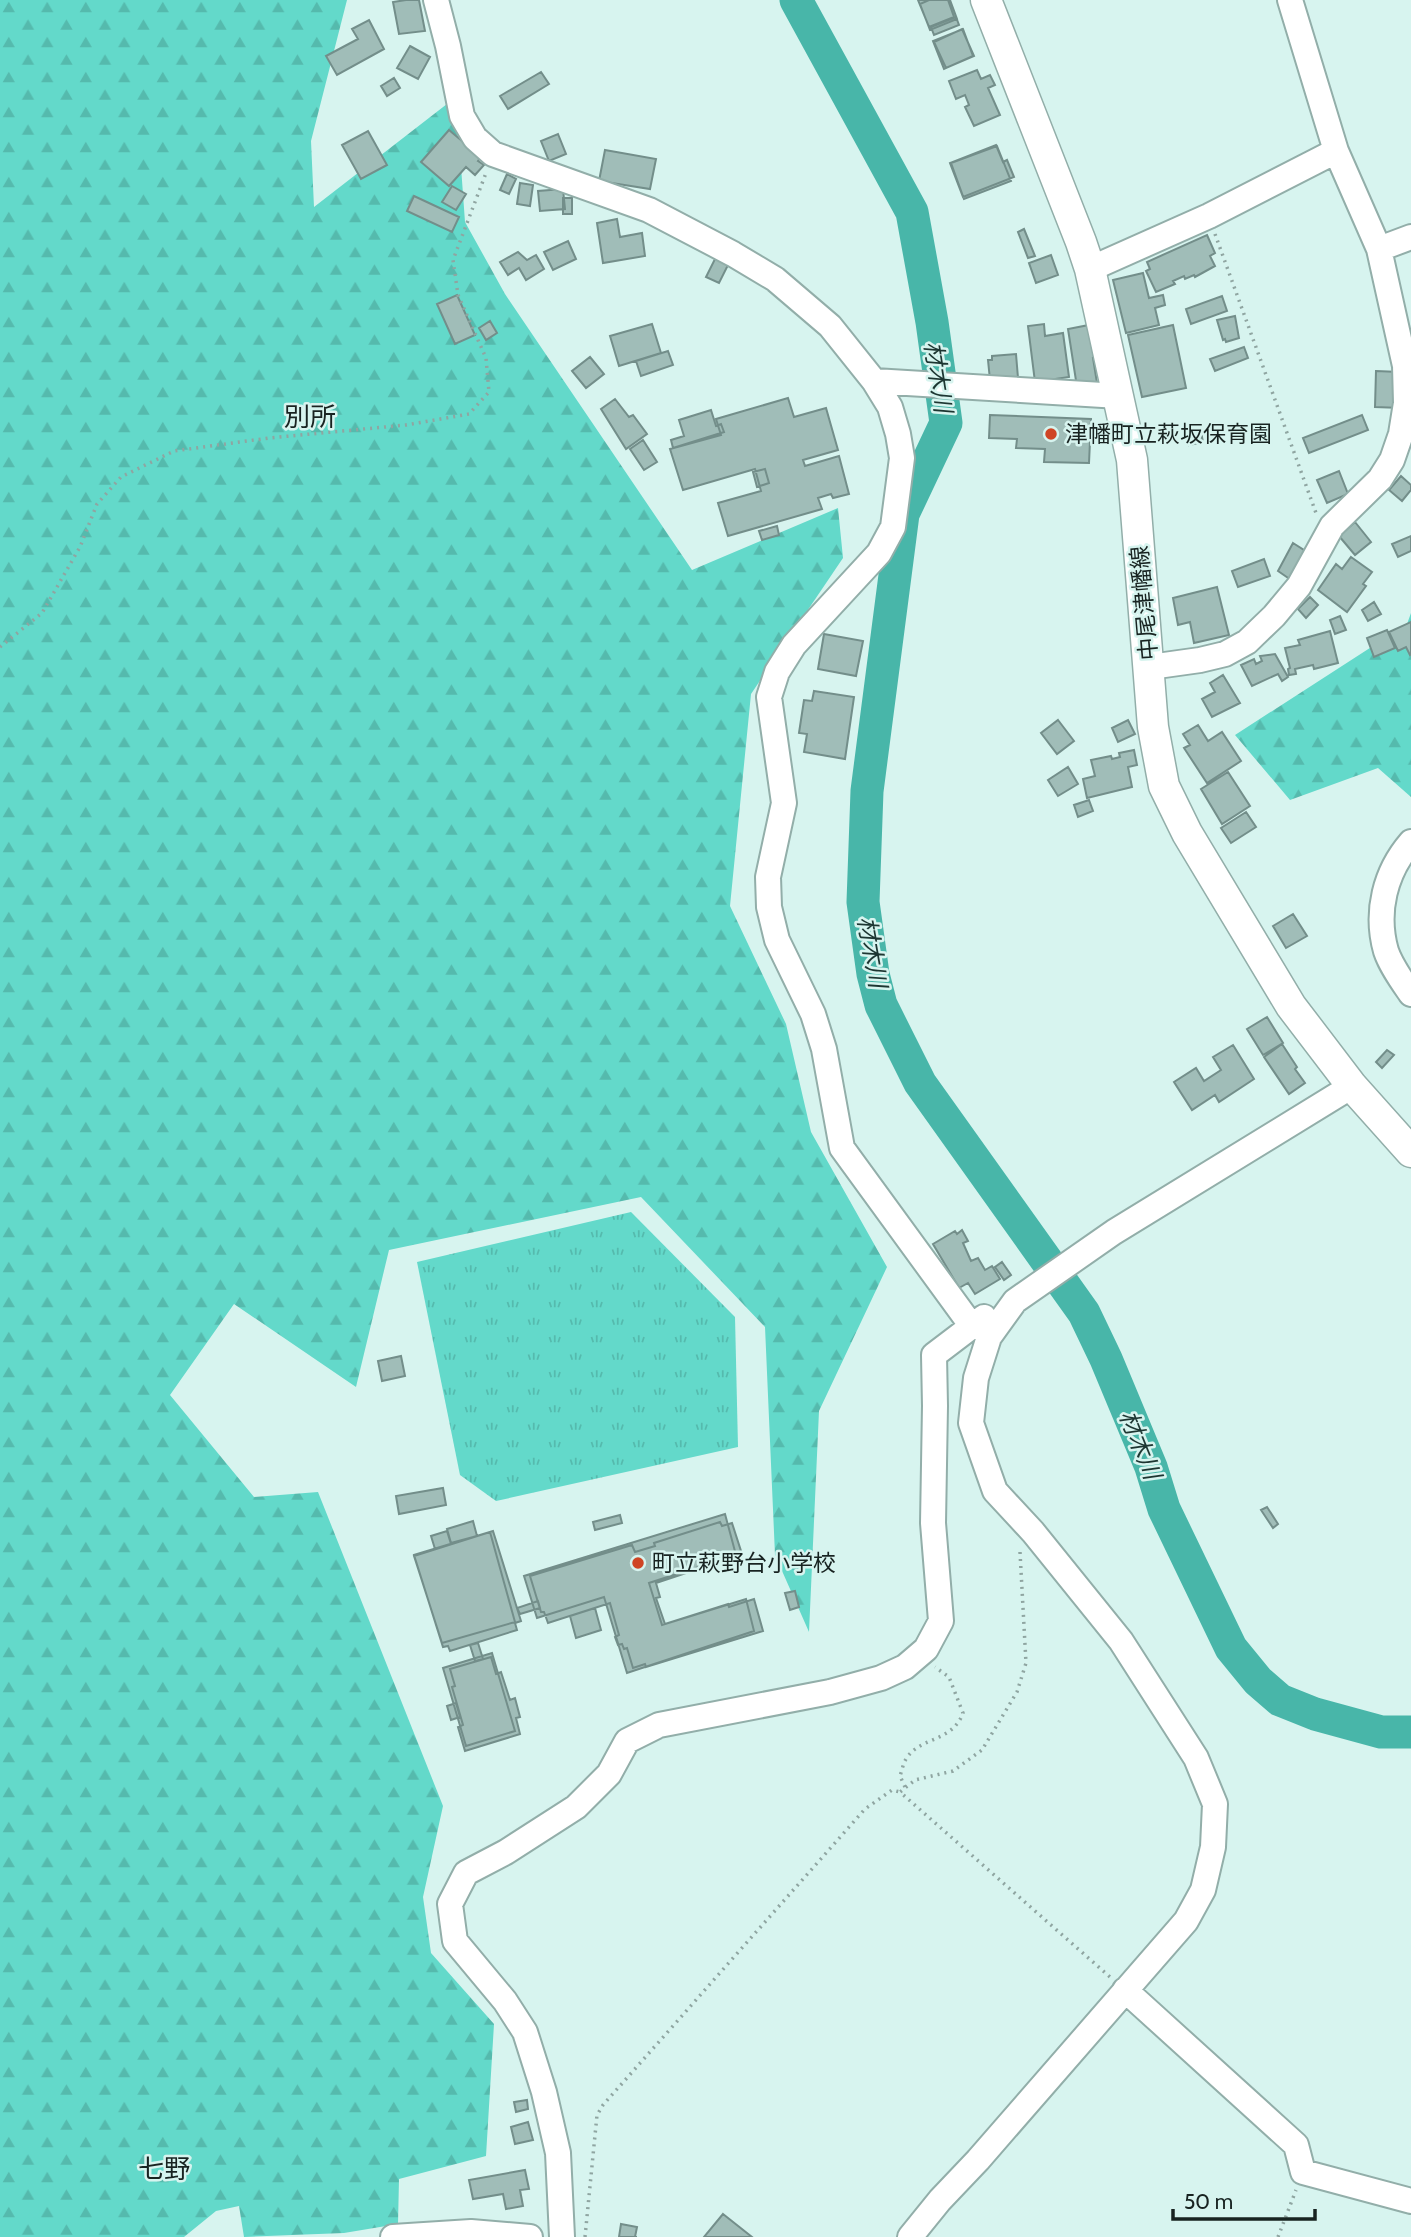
<svg xmlns="http://www.w3.org/2000/svg" width="1411" height="2237" viewBox="0 0 1411 2237" font-family="Cabin,'Noto Sans JP',sans-serif">
<style>
.forest{fill:url(#forest-firs)}
.park{fill:url(#park-tufts)}
.lines{fill:none;stroke-linecap:round;stroke-linejoin:round}
.river{stroke:#48b6a9;stroke-width:33}
.building{fill:#a0bdb8;stroke:#738e8a;stroke-width:2}
.minor-casing{stroke:#92aea9;stroke-width:28}
.major-casing{stroke:#92aea9;stroke-width:33}
.path{stroke:#8fa5a1;stroke-width:3.5;stroke-dasharray:2 5;stroke-linecap:butt}
.minor{stroke:#fff;stroke-width:24}
.major{stroke:#fff;stroke-width:30}
.poi-dot{fill:#cf4525;stroke:#d7f4ef;stroke-width:2.5}
.labels{text-anchor:middle;stroke-width:5;stroke-linejoin:round;paint-order:stroke}
.poi-label{font-size:23px;fill:#182321;stroke:#d7f4ef;text-anchor:start}
.street-label{font-size:23px;fill:#182321;stroke:#d7f4ef}
.water-label{font-size:24px;font-style:italic;fill:#1d3632;stroke:#d7f4ef}
.quarter-label{font-size:26px;fill:#182321;stroke:#d7f4ef}
</style>
<defs>
<pattern id="forest-firs" width="22" height="20" patternUnits="userSpaceOnUse" patternTransform="scale(1.75)"><rect width="22" height="20" fill="#63d9ca"/><path d="M5 1l3.5 6h-7zM16 11l3.5 6h-7z" fill="#55baad"/></pattern>
<pattern id="park-tufts" width="24" height="20" patternUnits="userSpaceOnUse" patternTransform="scale(1.75)"><rect width="24" height="20" fill="#63d9ca"/><path d="M3 7l-1-3M5 7V3M7 7l1-3M15 17l-1-3M17 17v-4M19 17l1-3" fill="none" stroke="#55baad"/></pattern>
</defs>
<rect width="100%" height="100%" fill="#d7f4ef"/>
<path class="forest" d="M0 0H347L311 141 314 207 456 97 465 222 505 294 692 570 838 508 843 558 751 694 730 906 786 1024 811 1132 887 1267 819 1411 809 1632 775 1555 765 1327 641 1197 389 1250 356 1387 234 1304 170 1395 254 1497 318 1492 443 1806 423 1897 431 1953 494 2024 486 2156 399 2179 398 2224 344 2233 244 2237 239 2206 216 2211 184 2237H0Z
M1411 613V797L1378 768 1290 800 1235 735 1407 624Z"/>
<path class="park" d="M631 1212 735 1317 738 1447 496 1501 460 1475 417 1262Z"/>
<g class="lines">
<path class="river" d="M796 0 912 212 932 322 946 423 903 514 867 791 863 902 873 974 881 1005 920 1083 1084 1313 1106 1359 1151 1467 1164 1509 1231 1648 1258 1681 1280 1700 1315 1714 1381 1732H1411"/>
</g>
<path class="building" d="M406 0H419L425 31 399 34 393 2Z
M918 0H948L954 17 929 27Z
M929 0H950L957 19 930 30 920 4Z
M956 17 959 25 934 35 931 27Z
M369 20 384 49 337 75 326 56 358 39 352 29Z
M962 29 974 56 946 68 934 42Z
M963 29 973 56 944 69 933 41Z
M410 46 430 57 418 79 397 68Z
M977 70 981 79 990 75 995 85 988 88 1000 115 974 126 965 107 969 105 965 95 956 99 949 81Z
M541 72 549 84 508 109 500 96Z
M394 78 400 88 387 96 381 86Z
M449 130 481 157 478 161 484 165 475 175 466 167 449 186 421 162Z
M368 131 387 165 361 179 342 145Z
M558 134 566 154 549 161 541 141Z
M996 145 1003 162 1007 160 1014 177 963 197 950 163Z
M997 146 1011 181 964 199 951 163Z
M605 150 656 159 650 189 599 181Z
M507 174 516 179 509 194 500 190Z
M520 183 533 185 530 206 517 204Z
M452 186 466 194 456 210 442 202Z
M563 189 565 209 540 211 538 191Z
M414 196 459 217 452 232 407 211Z
M563 198H572V214H563Z
M617 219 620 237 642 233 645 256 603 263 597 223Z
M1024 229 1035 256 1028 258 1018 232Z
M1207 235 1215 253 1210 256 1215 266 1195 277 1194 275 1185 279 1184 276 1173 281 1175 284 1156 292 1146 271 1150 269 1147 262Z
M568 241 576 259 553 270 544 252Z
M518 252 527 260 536 255 544 269 526 280 519 268 508 275 500 262Z
M1051 255 1058 275 1036 283 1029 263Z
M716 257 729 263 719 283 706 277Z
M1143 273 1149 298 1163 295 1165 305 1155 308 1159 325 1126 333 1113 280Z
M457 295 475 335 455 344 437 304Z
M1222 296 1227 311 1191 324 1186 309Z
M1235 316 1239 338 1226 342 1225 339 1223 340 1217 320Z
M490 321 497 333 486 340 479 328Z
M652 324 661 353 619 366 610 336Z
M1044 324 1045 336 1063 333 1069 377 1035 382 1028 326Z
M1089 325 1102 357 1093 358 1097 383 1077 387 1068 329Z
M1173 325 1186 388 1142 397 1128 335Z
M1244 347 1248 358 1215 371 1210 359Z
M668 351 673 365 641 376 636 361Z
M1016 354 1018 378 990 380 988 360H992V356Z
M590 357 604 374 586 388 572 371Z
M1376 371 1399 372 1401 408 1375 407Z
M788 398 794 417 826 408 838 450 803 460 805 466 839 456 849 494 833 498 831 494 818 498 822 509 728 536 718 503 761 491 755 469 683 490 670 449 721 435 716 419Z
M615 399 629 417 633 415 647 434 626 449 601 409Z
M711 410 716 426 721 424 724 432 673 448 671 440 684 436 679 420Z
M990 415 1091 419 1089 463 1044 462 1045 449 1016 448 1017 439 989 438Z
M1362 415 1368 430 1309 453 1303 438Z
M1201 432 1203 442 1189 445 1187 434Z
M643 440 657 462 644 470 630 449Z
M765 469 769 483 757 487 753 472Z
M1339 471 1348 494 1327 503 1317 480Z
M1401 476 1411 485V490L1402 501 1389 490Z
M1355 522 1371 542 1355 555 1339 536Z
M777 526 779 535 762 540 759 531Z
M1411 536V551L1398 557 1392 544Z
M1293 543 1307 552 1294 582 1278 571Z
M1351 557 1372 572 1363 584 1366 586 1347 612 1318 590 1336 564 1342 569Z
M1264 559 1270 576 1238 587 1232 571Z
M1217 587 1229 635 1194 643 1190 622 1178 625 1173 598Z
M1310 597 1318 605 1306 618 1298 609Z
M1374 602 1381 614 1368 621 1362 610Z
M1340 616 1346 630 1335 634 1330 620Z
M1411 622V654L1410 655 1406 647 1398 651 1389 632Z
M1387 630 1395 648 1374 657 1367 638Z
M1330 631 1338 663 1314 669 1313 665 1295 669 1296 674 1289 675 1288 669 1290 668 1285 648 1300 645 1298 640Z
M824 634 863 641 856 676 818 669Z
M1275 654 1288 677 1282 681 1278 674 1252 686 1241 665 1254 659 1256 664 1262 661 1260 656Z
M1223 675 1240 703 1212 717 1202 699 1215 692 1210 683Z
M814 691 854 697 845 759 804 752 807 734 799 733 804 700 812 701Z
M1058 720 1074 741 1057 754 1041 733Z
M1128 720 1135 734 1118 742 1112 728Z
M1198 725 1208 741 1222 732 1241 761 1207 783 1184 748 1190 745 1183 734Z
M1134 750 1137 765 1128 767 1132 787 1087 798 1083 779 1095 776 1091 760 1111 756 1112 759 1120 757 1119 753Z
M1068 767 1078 784 1058 796 1048 780Z
M1228 772 1250 806 1222 824 1201 789Z
M1089 800 1093 811 1078 817 1074 805Z
M1246 812 1256 827 1231 843 1221 828Z
M1293 914 1307 936 1286 948 1273 926Z
M1267 1017 1283 1043 1263 1055 1247 1029Z
M1282 1044 1297 1067 1295 1069 1305 1083 1289 1094 1264 1057Z
M1233 1045 1254 1079 1219 1102 1215 1095 1192 1110 1174 1082 1196 1068 1204 1081 1221 1070 1213 1057Z
M1387 1050 1394 1055 1382 1068 1376 1062Z
M962 1230 968 1241 963 1243 971 1261 978 1258 985 1270 992 1266 1000 1279 975 1294 968 1283 959 1288 933 1244 955 1231 957 1234Z
M1002 1262 1011 1275 1004 1280 995 1267Z
M401 1356 405 1376 382 1381 378 1361Z
M443 1488 446 1505 399 1514 396 1496Z
M1267 1507 1278 1524 1273 1528 1261 1510Z
M725 1514 736 1555 649 1583 662 1625 746 1599 754 1631 627 1673 604 1597 537 1618 524 1576Z
M620 1515 622 1523 595 1530 593 1522Z
M473 1521 477 1536 451 1543 447 1529Z
M720 1522 722 1526 732 1523 741 1551 730 1555 731 1558 656 1583 660 1597 656 1598 665 1624 728 1604 729 1607 754 1599 763 1631 646 1667 645 1664 633 1668 627 1648 624 1649 622 1644 618 1645 615 1637 619 1635 610 1603 548 1623 544 1612H541L530 1576 632 1545 635 1552 655 1546 654 1543Z
M447 1531 451 1544 435 1549 431 1536Z
M493 1531 521 1621 515 1623 517 1630 450 1651 448 1646 443 1647 414 1555Z
M490 1532 515 1622 442 1643 414 1556Z
M795 1591 799 1607 790 1610 785 1593Z
M538 1601 540 1608 520 1614 517 1608Z
M595 1608 601 1630 576 1638 570 1616Z
M478 1643 483 1659 475 1661 470 1645Z
M492 1653 515 1731 466 1746 443 1668Z
M491 1657 496 1674 501 1672 510 1700 515 1698 520 1717 516 1718 520 1734 465 1751 458 1727 463 1725 452 1687 455 1686 450 1669Z
M456 1703 460 1717 451 1720 447 1706Z
M527 2100 528 2109 516 2112 514 2102Z
M528 2122 533 2140 515 2144 511 2127Z
M525 2170 529 2189 520 2190 523 2206 506 2209 503 2194 473 2199 469 2180Z
M723 2214 752 2237H704Z
M621 2224 637 2227 635 2237H637H619Z"/>
<g class="lines">
<g class="minor-casing">
<path id="minor" d="M436 0 448 46 462 116 475 138 493 154 649 210 733 254 775 279 830 326 874 381 890 407 898 434 902 458 893 527 879 553 794 645 777 672 769 697 784 803 768 877 769 907 777 940 813 1014 824 1049 842 1148 971 1325
M1379 249 1411 237
M1090 269 1209 216 1336 151
M874 381 1119 396
M1150 667 1200 660 1225 654 1247 642 1274 616 1299 586 1332 526 1380 479 1392 460 1401 434 1406 403 1405 366 1379 249 1336 151 1290 0
M1411 842C1385 872 1375 912 1386 951 1391 966 1402 981 1411 994
M1125 1990 1296 2145 1303 2172 1411 2201
M393 2237 471 2232 530 2237
M562 2237 558 2153 544 2092 525 2032 505 2001 455 1941 450 1904 466 1873 506 1852 576 1807 609 1774 627 1741 659 1725 830 1692 881 1678 905 1667 926 1649 941 1621 933 1523 935 1406 934 1355 984 1317
M910 2237 940 2200 978 2160 1186 1921 1203 1890 1213 1847 1215 1804 1196 1758 1121 1641 1033 1532 995 1491 971 1423 976 1378 989 1337 1015 1301 1114 1232 1352 1086"/>
</g>
<g class="major-casing">
<path id="major" d="M986 0 1081 242 1090 269 1132 460 1153 727 1164 786 1187 833 1291 1006 1352 1086 1411 1152"/>
</g>
<path class="path" d="M1215 234 1316 513
M0 647 42 613 80 547 97 504 121 477 174 451 269 438 406 425 469 414 489 392 486 358 458 295 453 260 486 173
M1020 1552 1026 1663 1017 1692 982 1750 953 1771 915 1780 900 1792 1110 1977
M905 1787 900 1776C902 1770 903 1764 906 1759 920 1736 952 1743 963 1713L949 1677 935 1667
M585 2237 597 2115 603 2105 865 1809 892 1790 900 1792
M1278 2237 1296 2190"/>
<use href="#minor" class="minor"/>
<use href="#major" class="major"/>
</g>
<g class="poi-dot">
<circle cx="1051" cy="434" r="7"/>
<circle cx="638" cy="1563" r="7"/>
</g>
<g class="labels">
<g class="poi-label">
<text x="1065" y="442">津幡町立萩坂保育園</text>
<text x="652" y="1571">町立萩野台小学校</text>
</g>
<g class="street-label">
<text transform="translate(1144 603) rotate(-95)" y="8">中尾津幡線</text>
</g>
<g class="water-label">
<text transform="translate(938 377) rotate(81)" y="8">材木川</text>
<text transform="translate(872 952) rotate(80)" y="8">材木川</text>
<text transform="translate(1140 1445) rotate(68)" y="8">材木川</text>
</g>
<g class="quarter-label">
<text x="310" y="426">別所</text>
<text x="164" y="2178">七野</text>
</g>
</g>
<path d="M1173 2209v10h142v-10" fill="none" stroke="#182321" stroke-width="3.5"/>
<text x="1184" y="2209" font-size="21" fill="#182321" stroke="#d7f4ef" stroke-width="5" paint-order="stroke">50 m</text>
</svg>
